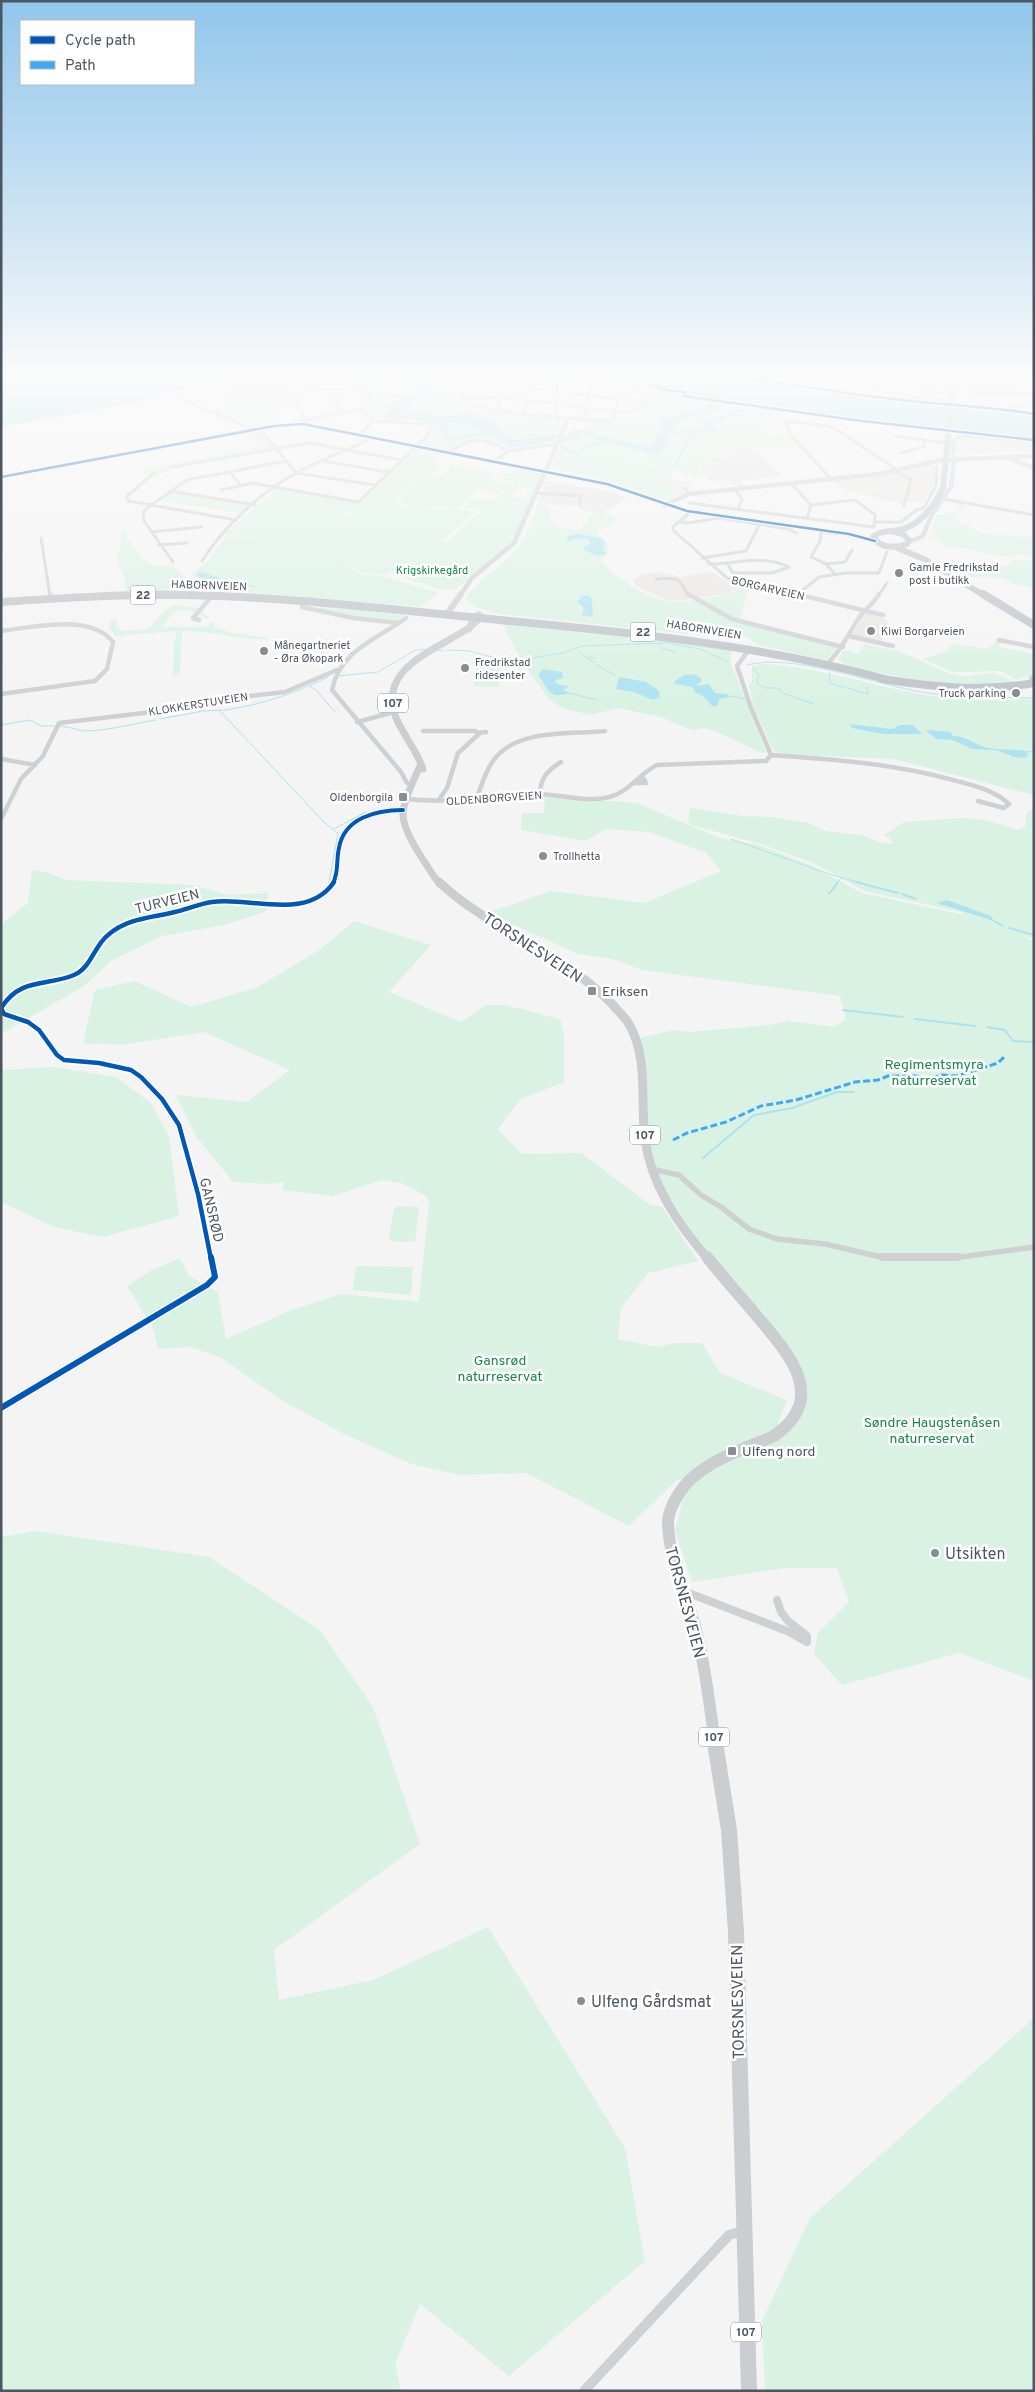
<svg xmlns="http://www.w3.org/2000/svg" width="1035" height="2392" viewBox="0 0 1035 2392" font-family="Overpass,sans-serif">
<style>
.commercial{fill:#e8e7e3}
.education{fill:#e6e5e6}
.green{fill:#d9f2e3}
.water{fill:#aee2f0;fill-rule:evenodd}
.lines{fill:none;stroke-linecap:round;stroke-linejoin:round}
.stream-far1{stroke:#aee2f0;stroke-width:1}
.stream{stroke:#aee2f0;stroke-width:2}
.ferry{stroke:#0c7c9b;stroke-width:1;stroke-dasharray:3 2.5;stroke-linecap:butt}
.street-far4{stroke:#ced0d2;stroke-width:3}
.street-far3{stroke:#ced0d2;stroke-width:4.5}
.street-far2{stroke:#ced0d2;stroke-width:5.5}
.street-far1{stroke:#ced0d2;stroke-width:8}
.street{stroke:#ced0d2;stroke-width:10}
.secondary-far1{stroke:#ced0d4;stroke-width:4.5}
.secondary{stroke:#ced0d4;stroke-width:6}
.primary-far3{stroke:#caced1;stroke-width:7}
.primary-far2{stroke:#caced1;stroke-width:9}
.primary-far1{stroke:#caced1;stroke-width:12}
.primary{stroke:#caced1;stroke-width:16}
.highway-far1{stroke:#bec4c9;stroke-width:6}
.highway{stroke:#bec4c9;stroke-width:8}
.rail{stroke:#c9cacc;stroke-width:1}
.quiet-far1{stroke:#3fa9f5;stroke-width:2;stroke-dasharray:4 2;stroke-linecap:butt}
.quiet{stroke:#3fa9f5;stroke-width:3;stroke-dasharray:7 3;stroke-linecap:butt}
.cycleway-far3-casing{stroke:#fff;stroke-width:4.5}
.cycleway-far2-casing{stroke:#fff;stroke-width:5.5}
.cycleway-far1-casing{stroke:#fff;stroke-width:8}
.cycleway-casing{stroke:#fff;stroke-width:9}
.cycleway-far3{stroke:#0057b8;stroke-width:2.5}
.cycleway-far2{stroke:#0057b8;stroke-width:4}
.cycleway-far1{stroke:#0057b8;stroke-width:4.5}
.cycleway{stroke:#0057b8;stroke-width:6}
.poi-dot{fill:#868d94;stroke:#fff;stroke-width:2}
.labels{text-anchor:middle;stroke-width:5;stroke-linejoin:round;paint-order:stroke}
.far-poi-label{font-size:11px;fill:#4a5661;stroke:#fff;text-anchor:start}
.far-park-label{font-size:11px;fill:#17864f;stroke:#fff}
.far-street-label{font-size:11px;fill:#4a5661;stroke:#fff}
.shield{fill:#fff;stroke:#808990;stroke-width:1}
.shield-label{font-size:12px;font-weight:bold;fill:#4a5661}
.street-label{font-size:14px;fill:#4a5661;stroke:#fff}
.poi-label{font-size:14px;fill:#4a5661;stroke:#fff;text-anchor:start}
.park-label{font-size:14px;fill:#17864f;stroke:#fff}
.near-street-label{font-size:16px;fill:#4a5661;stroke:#fff}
.near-poi-label{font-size:16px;fill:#4a5661;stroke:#fff;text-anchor:start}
</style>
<rect width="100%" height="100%" fill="#f4f4f4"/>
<path class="commercial" d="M893 381 956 391V394L888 388Z
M959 437 1034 442V452L1012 450 965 455 955 451 956 439Z
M930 466 938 467 933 485 923 503 906 501 909 493 873 489 870 496 844 489 834 481 893 474Z
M668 479 693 483 688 490 690 493 675 496 676 494 657 483Z
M659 572 681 577 712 572 723 580 740 585 735 590 725 594 677 601 667 600 636 586 633 580 642 574Z
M869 612 882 615 891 627 879 645 850 639 863 616Z"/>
<path class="education" d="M255 430 259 431 273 448 253 452 249 449 257 446 245 433Z
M758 451 782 476 740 481 745 487 736 488 729 481 709 480 700 469 702 465 711 464 709 459 742 452Z
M545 481 607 491 628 498 601 513 580 510 581 506 548 504 540 499Z
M874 490 905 493 903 504 871 496Z"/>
<path class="green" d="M316 376H372L374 378 352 383 398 400 383 414 386 418 434 421 447 441 489 436 508 446 556 433 516 440 494 425V420L465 413 453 416 403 412 424 395 433 393 432 380 421 379 416 376H454L461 399 469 405 517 415 557 419 566 422 564 430H568L566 437 580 435 602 440 574 452 563 444 561 448 556 442 511 450 488 439H483L468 441 450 451 418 445 431 430V424L374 420 363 409 375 398 374 396 338 387 321 388Z
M535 376H560L559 378 605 382 601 383 686 392 684 395 861 420 860 423 787 412 783 415 787 420 785 425 770 424 759 429 766 437 781 435 786 432 798 446 742 451 708 459 710 464 700 465 698 469 705 477H693L674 470 693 433 718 432 709 423 747 409H742L706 420 700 415 726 406 716 404 678 415 669 414 658 421 663 424 651 447 582 430 586 421 627 422 652 403 656 394 593 384 596 382Z
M399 377 414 385 406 394 392 393 361 385Z
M498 386 528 389 525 400 499 397Z
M286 392 290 395 295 405 263 414 281 423 250 429 210 410 234 403 218 398 231 393Z
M696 416 711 430 673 432 678 421Z
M445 421 468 423 484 432 454 436Z
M691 433 672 469 591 448 605 442 658 455 672 434Z
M417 446 444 451 433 462 443 464 429 476 439 478 452 465 493 472 487 480 512 484 503 495 479 491 480 487 460 508 408 506 399 500 421 477 427 476H420L396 500 405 507 477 511 441 542H446L477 514 511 497 483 510 465 507 473 499C495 502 501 498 516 482L500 479 506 477 497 474H511L518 468 542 473 531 498 525 497 532 487 523 486 511 496 532 499 512 541 457 589 442 590 392 574 416 558 385 575 363 573 336 560 361 574 386 577 439 593 421 607 221 590 191 575 207 562 225 537 234 536 285 545 224 534 277 489 357 502 343 516H353L348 514 358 501Z
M558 448 572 454 591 449 670 470 675 474 668 479 657 483 672 488 677 494 670 499 663 500 612 482 554 468 551 467Z
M249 449 253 452 174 465 171 468 178 467 157 475 141 473 146 469Z
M170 491 254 505 243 514 159 500Z
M539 502 551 510 549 522 555 523 556 527 580 530 594 512H603L618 518 598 533 607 544 608 554 600 559C614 577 645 598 668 601 681 603 697 600 710 598 722 595 732 594 741 585L752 586 747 593 739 622 837 647 827 659H819L759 645 741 634 706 636 500 614 476 607 465 599C480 577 505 565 520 544 529 533 533 515 539 502Z
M954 502 965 504 955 519 985 534 1034 537V568L1031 573 1034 575V588L1014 584 1003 578 967 577 946 564 1004 566 1012 565 1011 560H1030L1033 558C1022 551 1013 558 1002 556 983 553 965 547 946 547L941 541 929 538 936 516 956 512 959 509Z
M123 530C135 549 144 571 171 565L201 591H126L125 580 117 559Z
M174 605 204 609 202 613 210 618 207 619C186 608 176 604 163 627H207L211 622 215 623 214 627 232 633 266 638 268 640C239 639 211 631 182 631L180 672 173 677 174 642 177 631 116 636 108 628 111 620H117L116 626 121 631 149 629 164 611Z
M318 605 399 612 404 615 396 622 350 617 320 610Z
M502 623 732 647 730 661 766 752 762 753 715 731 704 728 694 730 686 728 661 717 618 708 591 715 562 708 550 700 523 663Z
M997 640 1001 641 999 647 1034 654V674L1016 680 1002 671 952 672 923 659 947 651 952 644 988 649Z
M864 644 901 652 950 674 966 676 994 673 1013 681C953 688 905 680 847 665L838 660 844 650 859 654Z
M477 662 502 663 498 687 473 686Z
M763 664C816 666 868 685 920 694 958 701 995 700 1034 699V795L893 759 780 754 773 750 754 708 749 685 752 681V666Z
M545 796 637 803 720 838 759 845 812 866 862 893 964 915 961 912 865 891 813 863 761 844 688 824 690 808 743 816 773 817 809 823 824 831 862 835 879 842 893 844 890 838 884 835 904 822 964 818 986 820 1017 830 1025 827 1027 812 1034 809V939L1024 936 1034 942V1681L959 1653 842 1685 814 1654 818 1633 849 1602 837 1568H786L692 1582 675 1531 684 1494 710 1469 790 1427 806 1396 794 1355 675 1215 652 1162 648 1127 647 1078 644 1051 640 1038 674 1030 689 1032 769 1025 788 1021 835 1027 846 1019 840 996 642 970 612 959 578 954 487 913 552 891 644 903 721 871 706 853 649 832 605 829 586 841 521 830 522 813H544Z
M32 870 46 872 66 880 193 885 228 895 268 893 265 912 224 925 162 936 111 961 84 986 1 1034V924L28 903Z
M354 921 431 945 389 992 461 1022 486 1005H505L560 1019 564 1035V1082L521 1099 498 1129 522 1154 581 1153 649 1204 662 1207 698 1261 648 1273 621 1308 618 1339 657 1347 675 1343H702L720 1373 787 1400 778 1423 780 1425 768 1434 684 1480H677L629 1526 526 1473 460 1475 411 1464 344 1434 283 1401 220 1357 190 1347 158 1349 153 1328 127 1286 150 1271 180 1258 189 1276 218 1292 226 1339 294 1309 341 1294 419 1302 429 1203 426 1196 401 1183 382 1180 333 1196 283 1190 284 1182 269 1184 233 1182 196 1136 176 1095 247 1102 290 1070 204 1032 121 1045 83 1043 95 990 135 981 191 1007 256 988 321 949Z
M54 1067 116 1077 151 1103 169 1136 179 1216 103 1237 54 1227 1 1202V1070Z
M398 1206 419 1207 415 1241 393 1242 389 1238 394 1209Z
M356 1266 413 1267 411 1295 353 1290Z
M36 1531 209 1557 320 1630 373 1707 420 1844 274 1950 279 2000 373 1980 488 1927 625 2148 645 2261 509 2376 420 2304 395 2364 401 2391H1V1537Z
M1034 2018V2391H765L762 2321 810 2218Z"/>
<path class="water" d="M84 376H230L137 402 1 427V377L23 381Z
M372 376H415L421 379 432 380 433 393 423 394 404 412 454 416 465 413 494 420V425L516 440 556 434 552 441 519 447 508 446 489 436 447 441 434 421 386 418 382 414 397 400 350 387 352 383 374 378ZM399 377 414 385 406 394 392 393 363 385ZM446 422 468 423 483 432 454 436Z
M574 376H728L892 400 1034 415V440L813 413V411L684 395 686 392 633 385 630 383Z
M717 403 728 405 700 415 706 420 742 409 747 410 709 423 718 432 693 433 674 470 589 448 572 454 561 448 562 444 574 452 601 441 580 435 566 438 570 429 593 431 598 435 651 447 663 424 659 421 669 414 678 415ZM696 416 711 430 673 431 678 421ZM691 433 672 469 591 448 605 442 658 455 672 434Z
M579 534 602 538 605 544 603 549 606 554 597 556 584 550V547L591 543 588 539 581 538 567 542V536Z
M199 572C206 573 223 579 229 582 237 585 249 584 257 587L218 584 197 576Z
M582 596H589L592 599 593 617 582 615 584 608 577 602Z
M543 669 562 672 563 678 556 680 555 682 559 685 568 686V687L563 690 569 693C549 699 550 692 538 675Z
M684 675 693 674 701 678V682L696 686 709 684 715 693 727 694 730 697 719 699 717 706H712L703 696 695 692 692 687 675 684V681Z
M619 677 646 682 659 691 660 697 653 700 634 692 616 689Z
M850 724 892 729 900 725H913L922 734H883L852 728Z
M929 730 950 732 953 736C961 735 971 741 979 745 994 752 1011 748 1026 751L1028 756 1025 758 1014 757 996 750 972 749 953 740 937 739 926 731Z
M947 900 991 916 994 921 937 903Z"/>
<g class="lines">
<path class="stream-far1" d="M659 644 662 648 675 652
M436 650 444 651
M447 650 469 651 496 658 525 659 563 653 582 646 668 643 700 649 729 662
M578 652 594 663
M588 657 595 658
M595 664 615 675
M747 665C791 653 869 682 916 691 955 698 994 697 1034 698
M753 669 759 675 757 683 765 688H778L785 694 814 704
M338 676 378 672 416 650 427 649
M829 682 830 673
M829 683 868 694 867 686
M309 686 315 689 335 712
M569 693 597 700
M730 696 746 699
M219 710 248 741
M225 710C264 704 293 694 328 677
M160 719 203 711 224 710
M1 725 30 720 41 726H54
M58 726C70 726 77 731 88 731 110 730 133 724 155 720
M249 742 323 821 338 834 329 882
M1027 752 1034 751
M334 829 366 812
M731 839 832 875 861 883
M837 883 841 878"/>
<path class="stream" d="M856 882 898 893
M829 894 838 882
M902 894 916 899
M994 921 1003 926
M1009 928 1034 935
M843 1010 903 1017
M915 1019 975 1026
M987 1027 1005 1030 1013 1041 1034 1042
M703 1158 754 1115 792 1108 837 1092H854"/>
<path class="ferry" d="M631 376 643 385
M652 376 648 384 657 387"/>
<path class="street-far4" d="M241 376 244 379H312L315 389
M284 376 305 420 304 423
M456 376 462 399
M496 376 499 410
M533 376 594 383
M787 376 815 379
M822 376 876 390 968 405
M857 376 931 386 941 385
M939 376 994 385
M975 376V378
M20 378 25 376
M558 379 557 389 561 393 557 396 555 417 559 419
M1001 384 1032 376
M497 385 550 391
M223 386H226
M1034 386V388
M229 392H290
M246 393 261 379
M567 393 648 402
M293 394C322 387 344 388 373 396L361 409 373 421 360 434
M174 395 252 430
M462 399 498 397 630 413 648 402 652 394 590 384
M462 399 469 404 524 415 613 421 621 388
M998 409 1034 404
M341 413 333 398 349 390
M524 415 531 376
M305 420 361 409
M580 420 584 419 590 384
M259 428 296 473 374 485
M896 436 952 444
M559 440 579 437
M508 451 558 444
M450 452C474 434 484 438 508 451
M901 453 923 447 925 441
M498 459 508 451
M952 460 954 440 961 436 1034 441
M323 461 388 472
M181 466 172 467 309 443 401 460
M230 472 240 485
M895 472 911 479 904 505
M153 474 127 496 128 501 236 520
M831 479 790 434 786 423 795 422 833 427 899 471
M791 483 811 505 807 518
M685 488 689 494
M735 489 742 499 738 509
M221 490 253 483 358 502 426 437 431 427 429 424 373 421
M170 491 255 505
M536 493 581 496 579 505
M943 499 1034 515
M689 503 874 527 875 515 855 500 811 505
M693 510 673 527V530L727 578 802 596
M678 522 688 523 719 518 788 529 797 533
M876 522H901L917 510 924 508 936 485 937 467
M151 532 201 527
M41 538 50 596
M159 545 187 543
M702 558 746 551 759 525
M202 561C223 527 262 491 298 472 323 459 349 449 375 437
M173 562 144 521 143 513 146 509 187 480 286 461
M709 564C736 564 764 554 789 567L772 573H735L732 572 728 564
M826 564 845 562 852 550
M834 573 826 564 811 557 820 541 821 532 837 534
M656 579C677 578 679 576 688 596
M797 595 819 577 845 573H879L887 552
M878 596 887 583"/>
<path class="street-far3" d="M50 594 51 599
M688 594 732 619 843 647
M796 594 883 615
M302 607 353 618 398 623
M406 618C377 639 339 651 332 690L401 772 407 783
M199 620 193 618 212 596
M1 631C33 627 90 613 113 642L107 669 95 681 1 694
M849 636 893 646
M999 640 1034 647
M828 667 827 664C842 650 849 632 861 615 867 608 874 603 879 594
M1034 676 1031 678 1034 680
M357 722 394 712
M423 731H475L479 734 458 753 447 788 438 801
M478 733 486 732
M771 755C835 760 891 763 953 780 973 785 994 790 1009 804L1004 808 978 801
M1 759 35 765
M634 783H646L644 779 639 778
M540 794C540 778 548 770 561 762
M407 799C451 804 493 795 537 794 561 794 586 803 610 797 629 792 640 773 657 765L766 761 771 755 751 708 737 666 750 648
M476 800C481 787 485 772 493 761 516 728 570 735 605 731
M1 819 21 779 43 756 59 723 169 710 214 700 285 692 337 670
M333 883C339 872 336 860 339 848 344 818 376 810 403 810"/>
<path class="street-far2" d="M651 1169 679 1175 701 1195 721 1207 749 1229 777 1239 825 1244 885 1258H953L1034 1247
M211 1259 198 1194 179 1125 162 1099 141 1077 131 1070 99 1063 64 1060 57 1055 39 1030 28 1022 4 1014 1 1008C21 977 45 987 74 975 91 968 94 946 108 935 127 918 151 918 175 912 187 909 199 904 212 902 249 896 307 922 334 882"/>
<path class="street-far1" d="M882 1257H958
M1 1408 207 1285 215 1277 211 1257
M686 1592 787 1631 807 1642V1636L788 1621 781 1612 777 1600"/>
<path class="street" d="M584 2391 729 2235 743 2231"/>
<path class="secondary-far1" d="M912 376 960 391 1034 394
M1007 457 1034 468
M1 477 274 426 303 424 607 484 687 511 849 534 875 541
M664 505 689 494 879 474 942 460 1034 456
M909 542 923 536 932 514 951 487 954 460
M460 596 472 578 514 543 567 422"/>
<path class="secondary" d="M450 614 449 611 461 594"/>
<path class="primary-far3" d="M479 615 481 617 470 627 474 617Z
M469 629 470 627
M421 764C415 778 405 796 403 812 401 830 425 862 435 878L440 883
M423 769C417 751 404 736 396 718 376 667 438 650 470 627"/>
<path class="primary-far2" d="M439 882C490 930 562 952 612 1004 617 1010 625 1017 629 1024 649 1059 640 1101 645 1139 651 1185 678 1224 708 1259"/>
<path class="primary-far1" d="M707 1257C723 1277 740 1296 756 1315 787 1352 830 1397 774 1436 742 1450 697 1463 678 1495 673 1503 668 1513 668 1523 669 1560 687 1595 696 1630 706 1668 710 1710 716 1750"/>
<path class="primary" d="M716 1749 729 1830 736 1932 749 2391"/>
<path class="highway-far1" d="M891 531 903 534 909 540 907 544C895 548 881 549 873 537 881 530 889 532 899 530 920 526 935 505 943 488L954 376
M895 547 924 559 985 596
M116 596H203"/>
<path class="highway" d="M983 594 1034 625
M1 602C62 598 124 594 185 595 287 597 388 609 490 619 626 632 756 644 889 680
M882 679C933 687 983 692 1034 683"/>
<path class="rail" d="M832 376C899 395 965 395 1034 395"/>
<path class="quiet-far1" d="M533 376 579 382
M557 389 558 379"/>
<path class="quiet" d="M673 1140 687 1133 726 1122 761 1106 796 1100 855 1082 878 1080 888 1076H915L929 1079 942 1075 957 1076 998 1063 1004 1057"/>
<g class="cycleway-far3-casing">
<path id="cycleway-far3" d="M652 376 649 385 659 387 658 389 686 392 683 396 862 421 1034 440
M735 376C788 384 841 393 894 399 941 405 987 406 1034 414
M1 477 274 426 303 424 607 484 687 511 849 534 875 541"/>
</g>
<g class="cycleway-far2-casing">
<path id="cycleway-far2" d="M333 883C339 872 336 860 339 848 344 818 376 810 403 810"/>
</g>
<g class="cycleway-far1-casing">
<path id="cycleway-far1" d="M211 1259 198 1194 179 1125 162 1099 141 1077 131 1070 99 1063 64 1060 57 1055 39 1030 28 1022 4 1014 1 1008C21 977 45 987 74 975 91 968 94 946 108 935 127 918 151 918 175 912 187 909 199 904 212 902 249 896 307 922 334 882"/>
</g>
<g class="cycleway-casing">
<path id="cycleway" d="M1 1408 207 1285 215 1277 211 1257"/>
</g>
<use href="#cycleway-far3" class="cycleway-far3"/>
<use href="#cycleway-far2" class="cycleway-far2"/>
<use href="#cycleway-far1" class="cycleway-far1"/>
<use href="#cycleway" class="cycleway"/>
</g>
<linearGradient id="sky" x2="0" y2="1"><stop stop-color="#91c6eb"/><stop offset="0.53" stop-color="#fafafa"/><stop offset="1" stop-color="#fafafa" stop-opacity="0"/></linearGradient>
<rect width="1035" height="710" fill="url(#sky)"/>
<g class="poi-dot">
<circle cx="899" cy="573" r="5"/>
<circle cx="871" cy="631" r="5"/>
<circle cx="264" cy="651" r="5"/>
<circle cx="465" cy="668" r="5"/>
<circle cx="1016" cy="693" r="5"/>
<rect x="398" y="792" width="10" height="10" rx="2.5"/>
<circle cx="543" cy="856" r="5"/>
<rect x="587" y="986" width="10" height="10" rx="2.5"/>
<rect x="727" y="1446" width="10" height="10" rx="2.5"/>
<circle cx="935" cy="1553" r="5"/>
<circle cx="581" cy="2001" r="5"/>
</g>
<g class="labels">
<g class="far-poi-label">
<text x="909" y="571">Gamle Fredrikstad<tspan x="909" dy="13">post i butikk</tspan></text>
<text x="881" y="635">Kiwi Borgarveien</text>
<text x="274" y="649">Månegartneriet<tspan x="274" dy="13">- Øra Økopark</tspan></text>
<text x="475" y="666">Fredrikstad<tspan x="475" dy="13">ridesenter</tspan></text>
<text x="1006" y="697" text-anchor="end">Truck parking</text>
<text x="393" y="801" text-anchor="end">Oldenborgila</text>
<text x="553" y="860">Trollhetta</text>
</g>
<g class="far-park-label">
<text x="432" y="574">Krigskirkegård</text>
</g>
<g class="far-street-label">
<text transform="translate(209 585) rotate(2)" y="4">HABORNVEIEN</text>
<text transform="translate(768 588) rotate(13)" y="4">BORGARVEIEN</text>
<text transform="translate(704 629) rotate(9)" y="4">HABORNVEIEN</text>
<text transform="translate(198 704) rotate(-9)" y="4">KLOKKERSTUVEIEN</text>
<text transform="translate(494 798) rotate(-4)" y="4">OLDENBORGVEIEN</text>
</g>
<g class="shield">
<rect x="130.5" y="585.5" width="25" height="19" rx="4"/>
<rect x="630.5" y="622.5" width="25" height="19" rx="4"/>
<rect x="378" y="693.5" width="30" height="19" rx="4"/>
<rect x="630" y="1125.5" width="30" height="19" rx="4"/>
<rect x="699" y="1727.5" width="30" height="19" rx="4"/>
<rect x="731" y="2322.5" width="30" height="19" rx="4"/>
</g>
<g class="shield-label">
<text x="143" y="599">22</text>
<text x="643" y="636">22</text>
<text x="393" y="707">107</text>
<text x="645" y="1139">107</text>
<text x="714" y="1741">107</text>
<text x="746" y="2336">107</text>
</g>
<g class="street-label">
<text transform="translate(167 901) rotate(-14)" y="5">TURVEIEN</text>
<text transform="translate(212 1210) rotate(77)" y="5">GANSRØD</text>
</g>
<g class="poi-label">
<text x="602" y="996">Eriksen</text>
<text x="742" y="1456">Ulfeng nord</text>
</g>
<g class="park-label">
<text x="934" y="1069">Regimentsmyra<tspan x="934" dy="16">naturreservat</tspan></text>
<text x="500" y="1365">Gansrød<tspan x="500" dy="16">naturreservat</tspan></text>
<text x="932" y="1427">Søndre Haugstenåsen<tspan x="932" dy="16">naturreservat</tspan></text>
</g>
<g class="near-street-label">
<text transform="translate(533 947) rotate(33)" y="6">TORSNESVEIEN</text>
<text transform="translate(686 1602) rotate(75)" y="6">TORSNESVEIEN</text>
<text transform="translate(737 2002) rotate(-91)" y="6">TORSNESVEIEN</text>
</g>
<g class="near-poi-label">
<text x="945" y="1559">Utsikten</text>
<text x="591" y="2007">Ulfeng Gårdsmat</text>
</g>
</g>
<rect width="1035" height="2392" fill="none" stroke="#4a5661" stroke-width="5"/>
<rect x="20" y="20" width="175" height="65" fill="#ffffff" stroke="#b7bbc0"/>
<rect x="30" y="36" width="25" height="8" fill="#0057b8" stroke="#b7bbc0"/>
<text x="65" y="45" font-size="15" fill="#4a5661">Cycle path</text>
<rect x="30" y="61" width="25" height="8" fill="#3fa9f5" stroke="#b7bbc0"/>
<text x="65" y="70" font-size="15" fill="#4a5661">Path</text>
</svg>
